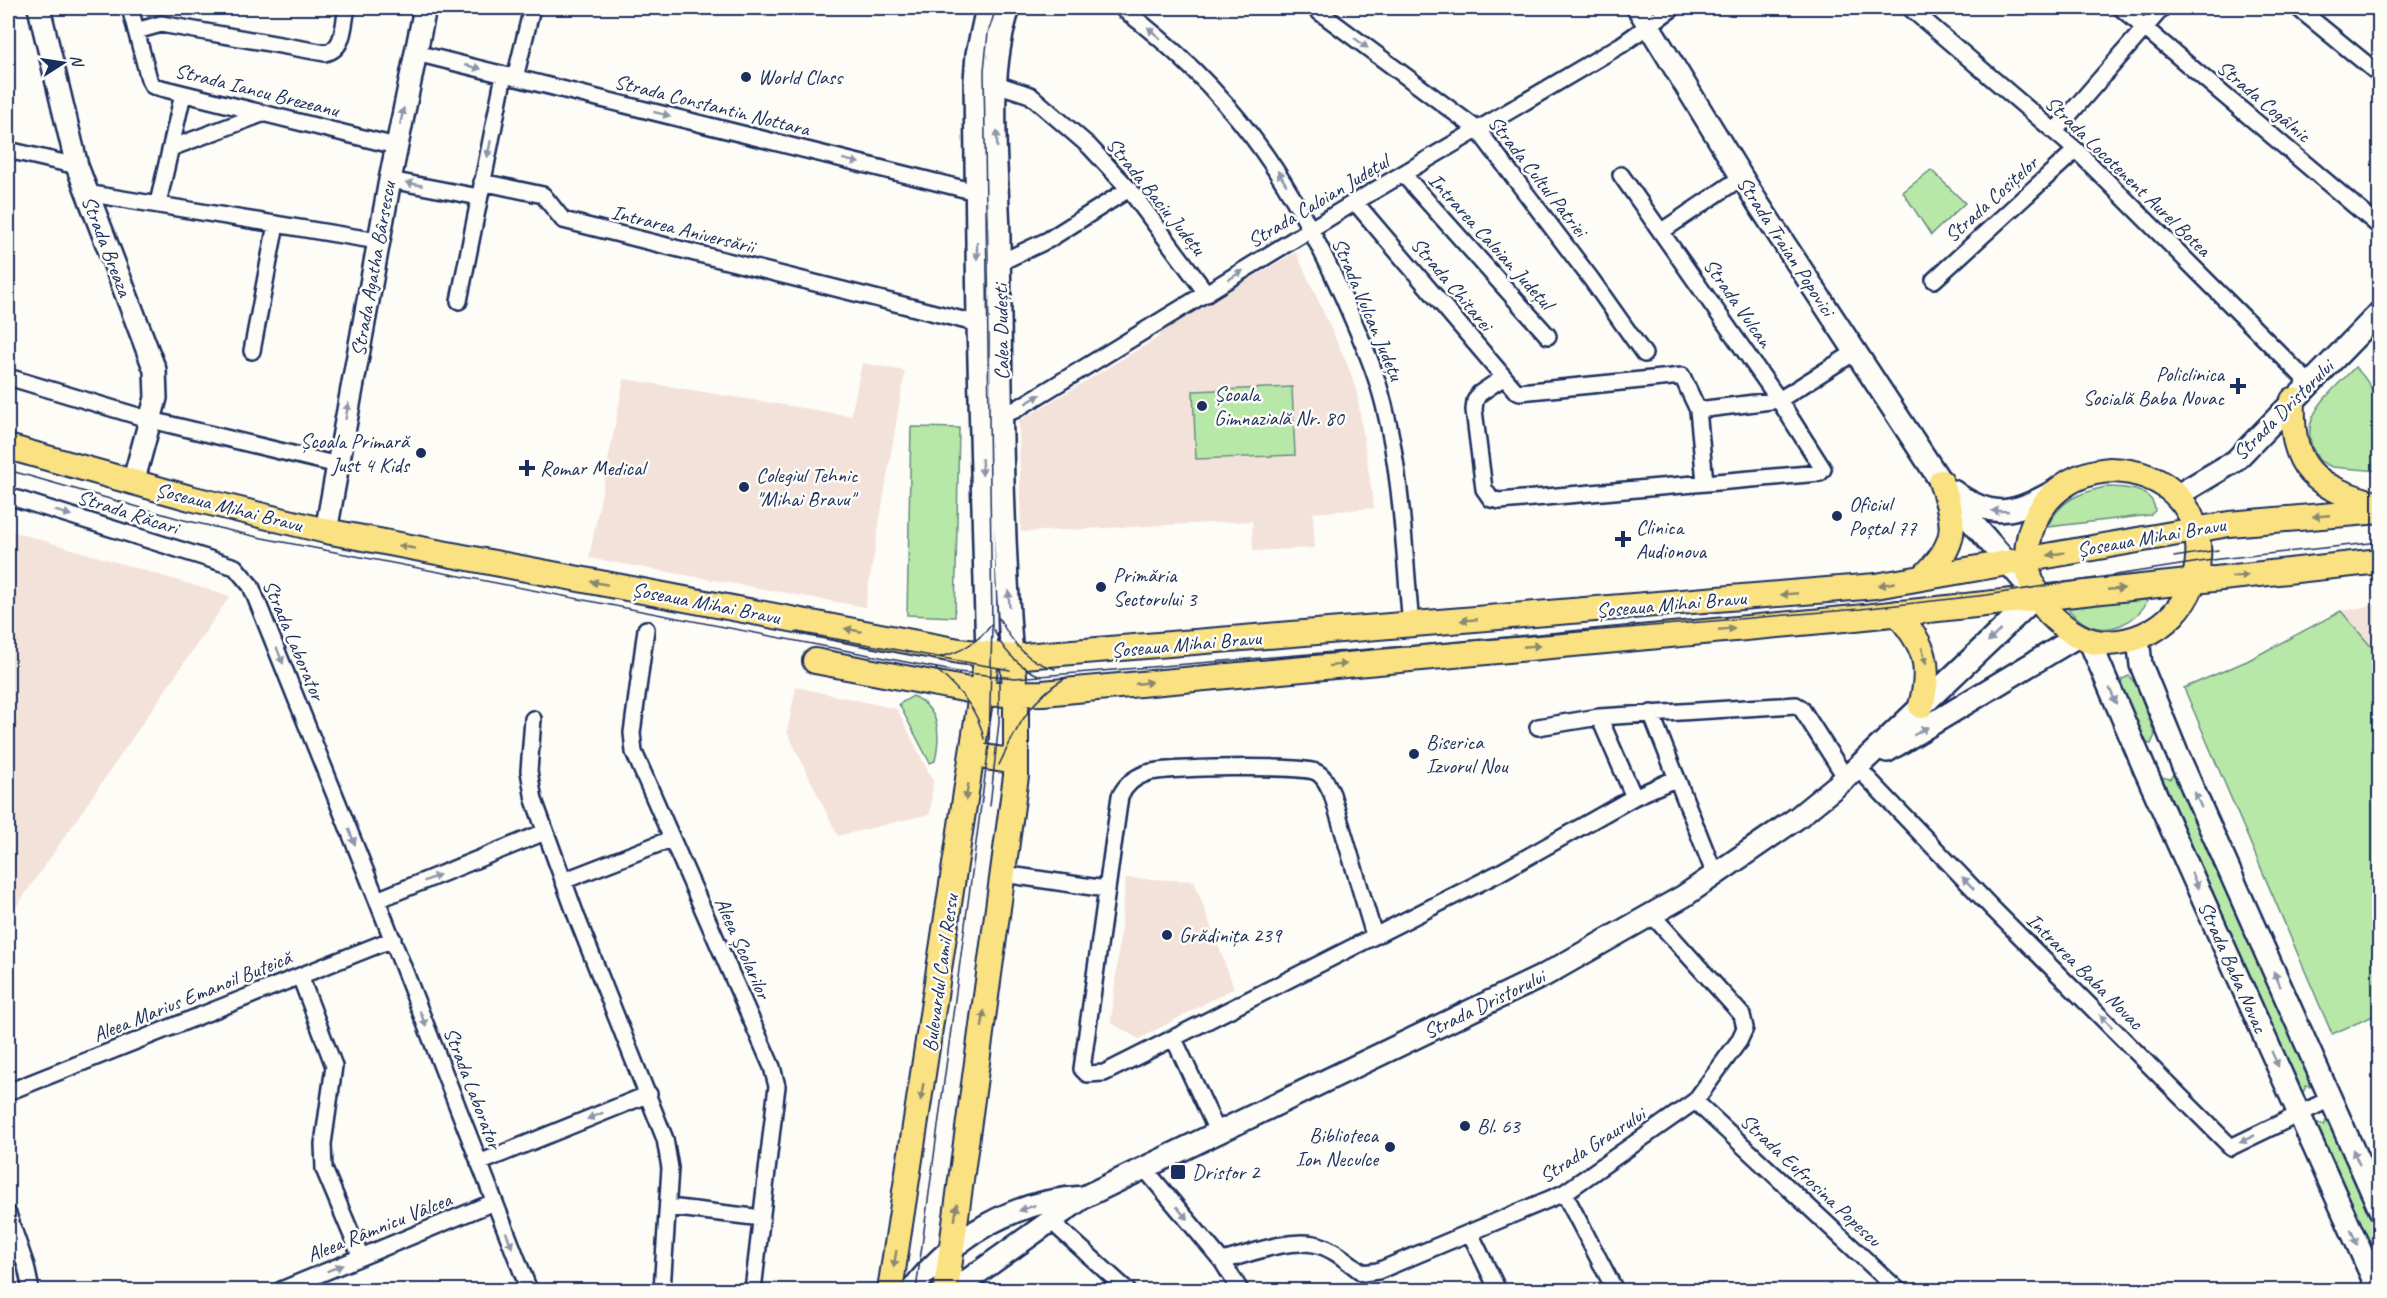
<svg xmlns="http://www.w3.org/2000/svg" width="2387" height="1298" viewBox="0 0 2387 1298" font-family="Caveat,sans-serif">
<style>
.built{fill:#f3e2d9}
.green{fill:#b7e8a8;stroke:#698c83;stroke-width:1.5}
.lines{fill:none;stroke-linecap:round;stroke-linejoin:round}
.street-casing{stroke:#1b2f5e;stroke-width:20}
.secondary-casing{stroke:#1b2f5e;stroke-width:26}
.primary-casing{stroke:#1b2f5e;stroke-width:28}
.street{stroke:#fdfcf7;stroke-width:15}
.secondary{stroke:#fdfcf7;stroke-width:21}
.primary{stroke:#fae181;stroke-width:24}
.tram{stroke:#1b2f5e;stroke-width:1.5}
.oneway{fill:#8c96aa}
.oneway2{fill:#8a8870}
.poi-dot{fill:#1b2f5e;stroke:#fdfcf7;stroke-width:2}
.labels{text-anchor:middle;stroke-width:5;stroke-linejoin:round;paint-order:stroke}
.poi-label{font-size:21px;fill:#1b2f5e;stroke:#fdfcf7;text-anchor:start}
.street-label{font-size:21px;fill:#1b2f5e;stroke:#fdfcf7}
</style>
<rect width="100%" height="100%" fill="#fdfcf7"/>
<filter id="ink" filterUnits="userSpaceOnUse"><feTurbulence type="fractalNoise" baseFrequency=".0167" numOctaves="2"/><feDisplacementMap in="SourceGraphic" scale="12" xChannelSelector="R" yChannelSelector="G"/><feConvolveMatrix kernelMatrix="1 2 1 2 8 2 1 2 1" color-interpolation-filters="sRGB"/></filter>
<g filter="url(#ink)">
<path class="built" d="M1296 252 1348 366 1357 393 1374 508 1313 513 1315 548 1253 551 1252 521 1021 532 1019 421 1159 337 1160 331Z
M862 363 905 371 865 607 589 558 624 379 851 416Z
M8 530 230 596 8 919Z
M2379 604V656L2342 611Z
M796 687 897 709 933 781 930 814 838 836 787 732Z
M1126 878 1194 881 1234 988 1139 1039 1111 1023Z"/>
<path class="green" d="M1931 170 1965 203 1931 235 1903 192Z
M2355 367C2387 398 2380 431 2379 471L2332 467 2320 461C2291 421 2329 395 2355 367Z
M1292 387 1295 455 1196 459 1193 391Z
M911 427 959 428 955 617 907 615Z
M2105 487C2123 487 2154 488 2155 511L2150 515 2047 527C2061 500 2076 494 2105 487Z
M2148 600C2137 622 2108 637 2084 623 2076 618 2070 611 2063 604Z
M2341 611 2379 656 2380 1013 2332 1034 2184 688 2247 661Z
M2129 676 2137 686 2155 735 2151 744 2143 742 2120 687 2122 679Z
M913 696C940 710 941 733 935 761L930 763 899 704Z
M2175 772 2317 1088 2306 1086 2302 1095 2162 777 2170 779Z
M2329 1114 2379 1229V1272L2312 1122 2324 1125Z"/>
<g class="lines">
<g class="street-casing">
<path id="street" d="M130 8 149 79 153 86 396 146
M1122 8C1230 90 1290 176 1344 299 1359 334 1375 368 1384 405 1402 476 1404 552 1411 625
M1314 8 1478 130 1591 279 1644 354
M1910 8 2076 150 2309 383
M2121 8 2380 227
M2298 8 2380 75
M136 31 161 24 325 53C345 49 343 25 347 8
M416 53 984 194
M515 78 532 8
M987 81 1030 95 1089 146 1129 189 1207 294
M2055 131 2162 8
M171 148 262 114
M8 150 77 166
M1403 174 1548 336
M390 180 479 197
M482 182 543 195 563 220 987 326
M86 193 378 241
M1355 202 1515 390 1520 392 1682 376 1698 410
M158 203 183 94
M1662 231 1742 177
M999 263 1048 240 1129 189
M1934 280 2076 150
M459 301 504 75
M252 351 276 224
M8 377 151 420 338 465
M1504 377 1479 394 1475 401 1474 410 1484 489 1491 499 1500 501 1820 473 1823 469 1779 400 1621 175
M993 419 1015 410 1355 202 1621 45 1673 8
M1705 482 1698 410 1779 400 1855 352
M8 496 235 567 251 586 377 900 529 1290
M646 629 632 733 634 752 772 1067 777 1086 753 1290
M1651 713 1715 875
M1599 717 1634 797
M533 719 529 771 534 800 577 918 665 1139 670 1168 662 1290
M1538 727 1599 717 1796 705 1801 708 1846 778
M1858 768 1992 908 2231 1147 2330 1099
M1003 874 1106 889
M563 881 671 839
M377 900 545 832
M1374 935 1332 794C1328 786 1325 776 1316 772 1298 765 1166 767 1147 773 1133 778 1126 785 1120 796L1082 1069 1087 1074 1104 1073 1132 1059 1499 873 1634 797 1675 779
M300 976 334 1066 323 1144 324 1169 361 1257
M1174 1039 1218 1133
M8 1092 393 939
M1695 1101 1898 1290
M479 1163 649 1094
M1144 1168 1222 1261 1240 1290
M1564 1193 1615 1290
M669 1207 762 1218
M8 1214 26 1266 31 1290
M1051 1221 1127 1290
M1470 1233 1498 1290
M1222 1261C1250 1254 1285 1239 1314 1244 1332 1247 1349 1263 1363 1273L1378 1271 1564 1193 1695 1101 1739 1041 1745 1028 1742 1015 1653 916
M281 1290 494 1202"/>
</g>
<g class="secondary-casing">
<path id="secondary" d="M39 8 77 166 155 370 156 398 133 483
M1009 8C985 79 998 164 999 239 1001 378 1001 518 1012 657
M1953 491C1992 520 2013 514 2053 492
M2178 495 2235 461 2380 312
M326 531 390 180 425 8
M2138 638 2141 665 2177 753 2380 1210
M2090 642 2145 770 2378 1290
M987 655 978 325 975 80 977 54 987 8
M1887 751 2078 636
M912 1290C953 1236 1015 1200 1084 1197
M954 1290 1084 1197 1545 975 1684 896 1797 818 1846 778 2037 596 1963 512 1941 482 1757 202 1638 8"/>
</g>
<g class="primary-casing">
<path id="primary" d="M2293 400C2290 471 2315 487 2380 505
M8 447 190 498 326 531 959 651 1012 657 1876 586 2229 524 2380 511
M2110 470C2235 473 2221 637 2108 643 2091 643 2080 638 2066 628 1997 579 2025 476 2110 470Z
M1923 577C1958 544 1957 526 1941 482
M1897 613C1925 646 1932 664 1921 706
M815 661 990 694 1043 693 1855 618 2380 561
M973 755 1016 762
M890 1290 987 655
M946 1290 1016 776V695L1012 657"/>
</g>
<use href="#street" class="street"/>
<use href="#secondary" class="secondary"/>
<use href="#primary" class="primary"/>
<path class="tram" d="M8 470 184 520 262 538 958 672 1015 678 1860 609 1987 595 2219 559 2380 542
M2174 557 2218 550
M999 618C1013 644 1026 661 1055 669
M994 630C1003 652 1020 667 1042 677
M797 632 1010 670
M940 657C960 653 979 641 992 624
M936 669C958 689 978 708 984 739
M999 765C1016 729 1031 697 1067 677
M990 806 999 722V678
M916 1290 989 746 992 624 984 70 988 33 996 8"/>
</g>
<defs><path id="oneway-solid" d="M-6-.8H1V-3.2L6.5 0L1 3.2V.8H-6Z" transform="scale(1.5)"/></defs>
<g class="oneway">
<use href="#oneway-solid" transform="translate(1154 33) rotate(-139)"/>
<use href="#oneway-solid" transform="translate(1361 43) rotate(37)"/>
<use href="#oneway-solid" transform="translate(473 67) rotate(14)"/>
<use href="#oneway-solid" transform="translate(662 114) rotate(14)"/>
<use href="#oneway-solid" transform="translate(402 116) rotate(-78)"/>
<use href="#oneway-solid" transform="translate(997 139) rotate(-91)"/>
<use href="#oneway-solid" transform="translate(489 149) rotate(101)"/>
<use href="#oneway-solid" transform="translate(851 161) rotate(14)"/>
<use href="#oneway-solid" transform="translate(1282 178) rotate(-121)"/>
<use href="#oneway-solid" transform="translate(414 184) rotate(-169)"/>
<use href="#oneway-solid" transform="translate(977 251) rotate(90)"/>
<use href="#oneway-solid" transform="translate(1236 275) rotate(-32)"/>
<use href="#oneway-solid" transform="translate(1033 399) rotate(-31)"/>
<use href="#oneway-solid" transform="translate(347 411) rotate(-80)"/>
<use href="#oneway-solid" transform="translate(982 467) rotate(88)"/>
<use href="#oneway-solid" transform="translate(2000 511) rotate(-179)"/>
<use href="#oneway-solid" transform="translate(63 513) rotate(17)"/>
<use href="#oneway-solid" transform="translate(1009 599) rotate(-93)"/>
<use href="#oneway-solid" transform="translate(1994 636) rotate(136)"/>
<use href="#oneway-solid" transform="translate(280 656) rotate(68)"/>
<use href="#oneway-solid" transform="translate(2113 696) rotate(67)"/>
<use href="#oneway-solid" transform="translate(1921 731) rotate(-30)"/>
<use href="#oneway-solid" transform="translate(2198 800) rotate(-114)"/>
<use href="#oneway-solid" transform="translate(352 837) rotate(68)"/>
<use href="#oneway-solid" transform="translate(432 878) rotate(-22)"/>
<use href="#oneway-solid" transform="translate(2195 881) rotate(66)"/>
<use href="#oneway-solid" transform="translate(1968 883) rotate(-134)"/>
<use href="#oneway-solid" transform="translate(2277 979) rotate(-114)"/>
<use href="#oneway-solid" transform="translate(423 1019) rotate(69)"/>
<use href="#oneway-solid" transform="translate(2106 1021) rotate(-135)"/>
<use href="#oneway-solid" transform="translate(2275 1059) rotate(66)"/>
<use href="#oneway-solid" transform="translate(595 1116) rotate(158)"/>
<use href="#oneway-solid" transform="translate(2247 1139) rotate(154)"/>
<use href="#oneway-solid" transform="translate(2356 1157) rotate(-114)"/>
<use href="#oneway-solid" transform="translate(1027 1208) rotate(160)"/>
<use href="#oneway-solid" transform="translate(1182 1213) rotate(50)"/>
<use href="#oneway-solid" transform="translate(2354 1237) rotate(66)"/>
<use href="#oneway-solid" transform="translate(509 1240) rotate(69)"/>
<use href="#oneway-solid" transform="translate(335 1268) rotate(-22)"/>
</g>
<g class="oneway2">
<use href="#oneway-solid" transform="translate(2321 516) rotate(175)"/>
<use href="#oneway-solid" transform="translate(407 547) rotate(-169)"/>
<use href="#oneway-solid" transform="translate(2056 554) rotate(170)"/>
<use href="#oneway-solid" transform="translate(2240 576) rotate(-6)"/>
<use href="#oneway-solid" transform="translate(599 583) rotate(-169)"/>
<use href="#oneway-solid" transform="translate(1887 584) rotate(170)"/>
<use href="#oneway-solid" transform="translate(2116 589) rotate(-5)"/>
<use href="#oneway-solid" transform="translate(1789 594) rotate(175)"/>
<use href="#oneway-solid" transform="translate(1469 620) rotate(175)"/>
<use href="#oneway-solid" transform="translate(1727 629) rotate(-5)"/>
<use href="#oneway-solid" transform="translate(853 630) rotate(-169)"/>
<use href="#oneway-solid" transform="translate(1532 646) rotate(-5)"/>
<use href="#oneway-solid" transform="translate(1924 656) rotate(76)"/>
<use href="#oneway-solid" transform="translate(1338 665) rotate(-6)"/>
<use href="#oneway-solid" transform="translate(1144 683) rotate(-6)"/>
<use href="#oneway-solid" transform="translate(967 792) rotate(99)"/>
<use href="#oneway-solid" transform="translate(983 1019) rotate(-82)"/>
<use href="#oneway-solid" transform="translate(922 1092) rotate(99)"/>
<use href="#oneway-solid" transform="translate(956 1212) rotate(-82)"/>
<use href="#oneway-solid" transform="translate(895 1259) rotate(99)"/>
</g>
</g>
<g class="poi-dot">
<circle cx="746" cy="77" r="6"/>
<path d="M2235 377h6v6h6v6h-6v6h-6v-6h-6v-6h6z"/>
<circle cx="1202" cy="406" r="6"/>
<circle cx="421" cy="453" r="6"/>
<path d="M524 459h6v6h6v6h-6v6h-6v-6h-6v-6h6z"/>
<circle cx="744" cy="487" r="6"/>
<circle cx="1837" cy="516" r="6"/>
<path d="M1620 530h6v6h6v6h-6v6h-6v-6h-6v-6h6z"/>
<circle cx="1101" cy="587" r="6"/>
<circle cx="1414" cy="754" r="6"/>
<circle cx="1167" cy="935" r="6"/>
<circle cx="1465" cy="1126" r="6"/>
<circle cx="1390" cy="1147" r="6"/>
<rect x="1170" y="1164" width="16" height="16" rx="3"/>
</g>
<g class="labels">
<g class="poi-label">
<text x="758" y="84">World Class</text>
<text x="2224" y="381" text-anchor="end">Policlinica<tspan x="2224" dy="24">Socială Baba Novac</tspan></text>
<text x="1214" y="401">Școala<tspan x="1214" dy="24">Gimnazială Nr. 80</tspan></text>
<text x="409" y="448" text-anchor="end">Școala Primară<tspan x="409" dy="24">Just 4 Kids</tspan></text>
<text x="540" y="475">Romar Medical</text>
<text x="756" y="482">Colegiul Tehnic<tspan x="756" dy="24">"Mihai Bravu"</tspan></text>
<text x="1849" y="511">Oficiul<tspan x="1849" dy="24">Poștal 77</tspan></text>
<text x="1636" y="534">Clinica<tspan x="1636" dy="24">Audionova</tspan></text>
<text x="1113" y="582">Primăria<tspan x="1113" dy="24">Sectorului 3</tspan></text>
<text x="1426" y="749">Biserica<tspan x="1426" dy="24">Izvorul Nou</tspan></text>
<text x="1179" y="942">Grădinița 239</text>
<text x="1477" y="1133">Bl. 63</text>
<text x="1378" y="1142" text-anchor="end">Biblioteca<tspan x="1378" dy="24">Ion Neculce</tspan></text>
<text x="1192" y="1179">Dristor 2</text>
</g>
<g class="street-label">
<text transform="translate(257 90) rotate(14)" y="7">Strada Iancu Brezeanu</text>
<text transform="translate(2264 101) rotate(40)" y="7">Strada Cogâlnic</text>
<text transform="translate(712 105) rotate(14)" y="7">Strada Constantin Nottara</text>
<text transform="translate(1538 176) rotate(52)" y="7">Strada Cultul Patriei</text>
<text transform="translate(2128 176) rotate(44)" y="7">Strada Locotenent Aurel Botea</text>
<text transform="translate(1156 196) rotate(51)" y="7">Strada Baciu Județu</text>
<text transform="translate(1991 199) rotate(-42)" y="7">Strada Cosițelor</text>
<text transform="translate(1318 201) rotate(-31)" y="7">Strada Caloian Județul</text>
<text transform="translate(683 229) rotate(14)" y="7">Intrarea Aniversării</text>
<text transform="translate(1491 241) rotate(48)" y="7">Intrarea Caloian Județul</text>
<text transform="translate(107 246) rotate(69)" y="7">Strada Breaza</text>
<text transform="translate(1786 246) rotate(57)" y="7">Strada Traian Popovici</text>
<text transform="translate(373 269) rotate(-80)" y="7">Strada Agatha Bârsescu</text>
<text transform="translate(1452 284) rotate(50)" y="7">Strada Chitarei</text>
<text transform="translate(1738 303) rotate(55)" y="7">Strada Vulcan</text>
<text transform="translate(1368 309) rotate(67)" y="7">Strada Vulcan Județu</text>
<text transform="translate(1001 332) rotate(-91)" y="7">Calea Dudești</text>
<text transform="translate(2283 410) rotate(-45)" y="7">Strada Dristorului</text>
<text transform="translate(229 507) rotate(14)" y="7">Șoseaua Mihai Bravu</text>
<text transform="translate(128 512) rotate(18)" y="7">Strada Răcari</text>
<text transform="translate(2151 537) rotate(-10)" y="7">Șoseaua Mihai Bravu</text>
<text transform="translate(706 603) rotate(11)" y="7">Șoseaua Mihai Bravu</text>
<text transform="translate(1671 604) rotate(-5)" y="7">Șoseaua Mihai Bravu</text>
<text transform="translate(294 640) rotate(67)" y="7">Strada Laborator</text>
<text transform="translate(1186 644) rotate(-5)" y="7">Șoseaua Mihai Bravu</text>
<text transform="translate(743 948) rotate(66)" y="7">Aleea Școlarilor</text>
<text transform="translate(2233 967) rotate(66)" y="7">Strada Baba Novac</text>
<text transform="translate(2085 971) rotate(45)" y="7">Intrarea Baba Novac</text>
<text transform="translate(940 973) rotate(-82)" y="7">Bulevardul Camil Ressu</text>
<text transform="translate(192 996) rotate(-22)" y="7">Aleea Marius Emanoil Buteică</text>
<text transform="translate(1484 1004) rotate(-26)" y="7">Strada Dristorului</text>
<text transform="translate(473 1088) rotate(69)" y="7">Strada Laborator</text>
<text transform="translate(1592 1145) rotate(-33)" y="7">Strada Graurului</text>
<text transform="translate(1811 1180) rotate(43)" y="7">Strada Eufrosina Popescu</text>
<text transform="translate(379 1227) rotate(-22)" y="7">Aleea Râmnicu Vâlcea</text>
</g>
</g>
<rect width="2387" height="1298" fill="none" stroke="#fdfcf7" stroke-width="30"/>
<rect x="15" y="15" width="2357" height="1268" fill="none" stroke="#1b2f5e" stroke-width="2" filter="url(#ink)"/>
<g transform="translate(63 63) rotate(78)" stroke="#fdfcf7" stroke-width="4.5" paint-order="stroke">
<path d="M0-4.5L10 22L0 15L-10 22Z" fill="#1b2f5e"/>
<text y="-9" font-size="16" font-weight="bold" text-anchor="middle" fill="#1b2f5e">N</text>
</g>
</svg>
